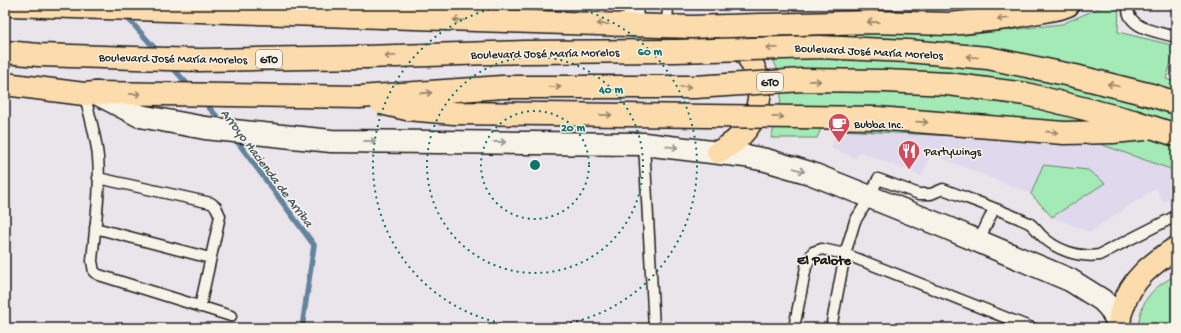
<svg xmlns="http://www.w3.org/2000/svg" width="1181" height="333" viewBox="0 0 1181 333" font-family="'Gochi Hand',sans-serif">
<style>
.built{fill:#e0d9ed}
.green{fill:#a4eab6;stroke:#608369}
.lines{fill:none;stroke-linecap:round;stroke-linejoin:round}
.stream{stroke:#63849c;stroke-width:5.5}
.lane-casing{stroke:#1c1c1c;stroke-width:13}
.street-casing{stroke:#1c1c1c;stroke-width:22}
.secondary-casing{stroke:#1c1c1c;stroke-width:25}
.primary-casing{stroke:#1c1c1c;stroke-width:25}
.lane{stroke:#f7f3e8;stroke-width:10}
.street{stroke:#f7f3e8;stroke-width:19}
.secondary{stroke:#f7f3e8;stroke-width:22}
.primary{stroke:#fcdcac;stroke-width:22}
.primary-bridge-casing{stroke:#1c1c1c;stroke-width:25;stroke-linecap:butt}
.primary-bridge{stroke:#fcdcac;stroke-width:22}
.oneway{stroke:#97866b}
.oneway2{stroke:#94928c}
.ring{fill:none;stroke:#0f766e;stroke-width:2;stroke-dasharray:2 4}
.labels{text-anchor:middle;stroke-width:3;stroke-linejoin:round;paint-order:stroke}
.shield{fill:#f7f3e8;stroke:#5e5c59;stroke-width:1}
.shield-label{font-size:11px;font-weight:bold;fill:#1c1c1c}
.street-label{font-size:12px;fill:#1c1c1c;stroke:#f7f3e8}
.poi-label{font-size:12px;fill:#1c1c1c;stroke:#f7f3e8;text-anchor:start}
.water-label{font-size:13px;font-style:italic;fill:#455967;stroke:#f7f3e8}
.quarter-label{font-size:14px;font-weight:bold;fill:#1c1c1c;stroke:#f7f3e8}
.centre{fill:#0f766e;stroke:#f7f3e8;stroke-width:2}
.ring-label{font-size:12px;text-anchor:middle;font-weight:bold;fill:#0f766e;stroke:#f7f3e8;stroke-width:3;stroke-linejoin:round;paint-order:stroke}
</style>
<rect width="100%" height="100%" fill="#eae4eb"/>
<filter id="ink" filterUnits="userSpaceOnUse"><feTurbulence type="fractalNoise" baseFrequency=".025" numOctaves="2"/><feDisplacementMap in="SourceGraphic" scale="8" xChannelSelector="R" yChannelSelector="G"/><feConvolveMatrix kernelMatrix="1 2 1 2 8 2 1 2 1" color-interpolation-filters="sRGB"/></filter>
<g filter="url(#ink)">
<path class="built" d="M569 5H624V10Z
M838 129 1100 144 1176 171V194L1163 203 1156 188 1090 232 1052 217 1105 183 1088 170 1043 165 1031 194 931 154 922 176 860 152 856 158 831 148Z"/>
<path class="green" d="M1106 5H1119L1118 32 1176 46 1166 79 1176 82V171L1100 144 821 129 817 138H771C779 112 788 86 773 60 768 51 760 43 754 35L860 32 966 35 1062 24Z
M1043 165 1088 170 1105 183 1052 217 1031 194Z
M1176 275V328H1138C1141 299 1151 289 1176 275Z"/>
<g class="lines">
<path class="stream" d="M125 15 158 52
M171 66 192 89
M203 101 223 123
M234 137 314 245 302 328"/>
<g class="lane-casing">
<path id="lane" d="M1130 5 1128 6C1126 29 1159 32 1176 37
M667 26 668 5
M84 94C90 115 96 136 98 157 101 191 95 226 92 261L94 272 99 275 231 316
M644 144 654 328
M98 178 211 203 216 207 220 216 200 307
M95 228 210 258
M978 242 994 209
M794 328 806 267 813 252 822 249 845 254 1032 328
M831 328 845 254 855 221 870 197 878 179 919 194H931L943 189C971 200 1002 210 1029 223 1034 226 1038 232 1042 236 1056 250 1079 258 1099 255L1176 216"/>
</g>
<g class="street-casing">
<path id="street" d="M483 5 484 21
M633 5V25"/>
</g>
<g class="secondary-casing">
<path id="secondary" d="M96 93 140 116 205 128 331 141 644 144 745 156 766 160 810 173 945 227 1070 280 1102 300 1109 307 1119 324"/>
</g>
<g class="primary-casing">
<path id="primary" d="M10 5 692 27 871 22 950 24 1007 18 1060 8 1068 5
M5 52 39 55 199 60 365 57
M5 84 84 94 96 93 359 97
M1151 95 1176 103
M718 152C768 126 773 74 731 38
M1120 328C1119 321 1120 313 1123 307 1131 279 1153 263 1176 248"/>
</g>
<use href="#lane" class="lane"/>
<use href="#street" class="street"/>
<use href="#secondary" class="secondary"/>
<use href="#primary" class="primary"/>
<g class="primary-bridge-casing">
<path id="primary-bridge" d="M365 57 525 52 675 51 819 47 908 51 988 58 1075 76 1151 95
M359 97 502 87H695L802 80 885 81 948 84 1026 94 1133 121 1176 135
M381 103 407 109 454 113 878 118 1064 133 1113 132 1145 129"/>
</g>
<use href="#primary-bridge" class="primary-bridge"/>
</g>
<defs><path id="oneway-shaft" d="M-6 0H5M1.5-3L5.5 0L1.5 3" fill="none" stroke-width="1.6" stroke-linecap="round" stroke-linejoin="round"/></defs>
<g class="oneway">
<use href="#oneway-shaft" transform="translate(1003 19) rotate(173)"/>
<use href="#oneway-shaft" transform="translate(459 20) rotate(-178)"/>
<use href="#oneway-shaft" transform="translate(873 22) rotate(-179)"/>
<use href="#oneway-shaft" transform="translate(603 24) rotate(-178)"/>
<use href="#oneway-shaft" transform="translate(772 48) rotate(178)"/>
<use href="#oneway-shaft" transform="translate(390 56) rotate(178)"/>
<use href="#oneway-shaft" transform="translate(972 57) rotate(-175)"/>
<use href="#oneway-shaft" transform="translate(815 81) rotate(1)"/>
<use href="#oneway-shaft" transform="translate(1113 85) rotate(-166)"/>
<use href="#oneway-shaft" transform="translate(555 87)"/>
<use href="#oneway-shaft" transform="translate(685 87)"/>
<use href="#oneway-shaft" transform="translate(426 93) rotate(-4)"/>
<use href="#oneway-shaft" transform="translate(135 94) rotate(1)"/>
<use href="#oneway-shaft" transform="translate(606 115) rotate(1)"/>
<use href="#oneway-shaft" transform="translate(778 117) rotate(1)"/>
<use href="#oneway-shaft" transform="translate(922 122) rotate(4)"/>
<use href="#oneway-shaft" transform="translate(1052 132) rotate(4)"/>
</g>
<g class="oneway2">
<use href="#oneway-shaft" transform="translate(370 141) rotate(1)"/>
<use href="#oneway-shaft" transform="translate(500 142) rotate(1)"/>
<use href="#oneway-shaft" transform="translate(672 147) rotate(6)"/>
<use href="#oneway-shaft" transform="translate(799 170) rotate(19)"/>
</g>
</g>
<g class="ring">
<circle cx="535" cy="165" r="54"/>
<circle cx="535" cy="165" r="108"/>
<path d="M562 5A162 162 0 1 1 508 5"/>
</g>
<defs>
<g id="cafe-pin" transform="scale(1.15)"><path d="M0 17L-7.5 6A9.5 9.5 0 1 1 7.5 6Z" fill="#d1495b" stroke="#f7f3e8"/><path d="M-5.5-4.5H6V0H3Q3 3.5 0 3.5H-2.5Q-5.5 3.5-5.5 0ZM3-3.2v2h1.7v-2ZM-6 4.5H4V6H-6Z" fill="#fff"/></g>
<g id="restaurant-pin" transform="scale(1.15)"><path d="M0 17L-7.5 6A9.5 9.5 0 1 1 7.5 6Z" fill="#d1495b" stroke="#f7f3e8"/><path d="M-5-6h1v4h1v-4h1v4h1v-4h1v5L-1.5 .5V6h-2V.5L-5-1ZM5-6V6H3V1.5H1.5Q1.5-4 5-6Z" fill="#fff"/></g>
</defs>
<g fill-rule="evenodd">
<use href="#cafe-pin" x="839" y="124"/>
<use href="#restaurant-pin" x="909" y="151"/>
</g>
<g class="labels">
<g class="shield">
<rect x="256" y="50" width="26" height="18" rx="3"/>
<rect x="757" y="73" width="26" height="18" rx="3"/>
</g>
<g class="shield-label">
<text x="269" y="63">GTO</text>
<text x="770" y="86">GTO</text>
</g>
<g class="street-label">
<text transform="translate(869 51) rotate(3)" y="4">Boulevard José María Morelos</text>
<text transform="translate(545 53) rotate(-1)" y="4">Boulevard José María Morelos</text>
<text transform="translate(173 58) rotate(1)" y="4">Boulevard José María Morelos</text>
</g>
<g class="poi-label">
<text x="854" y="128">Bubba Inc.</text>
<text x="924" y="155">Partywings</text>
</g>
<g class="water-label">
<text transform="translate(268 167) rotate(53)" y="5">Arroyo Hacienda de Arriba</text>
</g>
<g class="quarter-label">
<text x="824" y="264">El Palote</text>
</g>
</g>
<circle cx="535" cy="165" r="6" class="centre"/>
<g class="ring-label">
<text x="650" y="55">60 m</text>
<text x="611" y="93">40 m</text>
<text x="573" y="131">20 m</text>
</g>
<rect width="1181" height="333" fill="none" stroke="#f7f3e8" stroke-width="20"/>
<rect x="10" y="10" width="1161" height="313" fill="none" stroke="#1c1c1c" stroke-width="1.5" filter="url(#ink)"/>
</svg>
